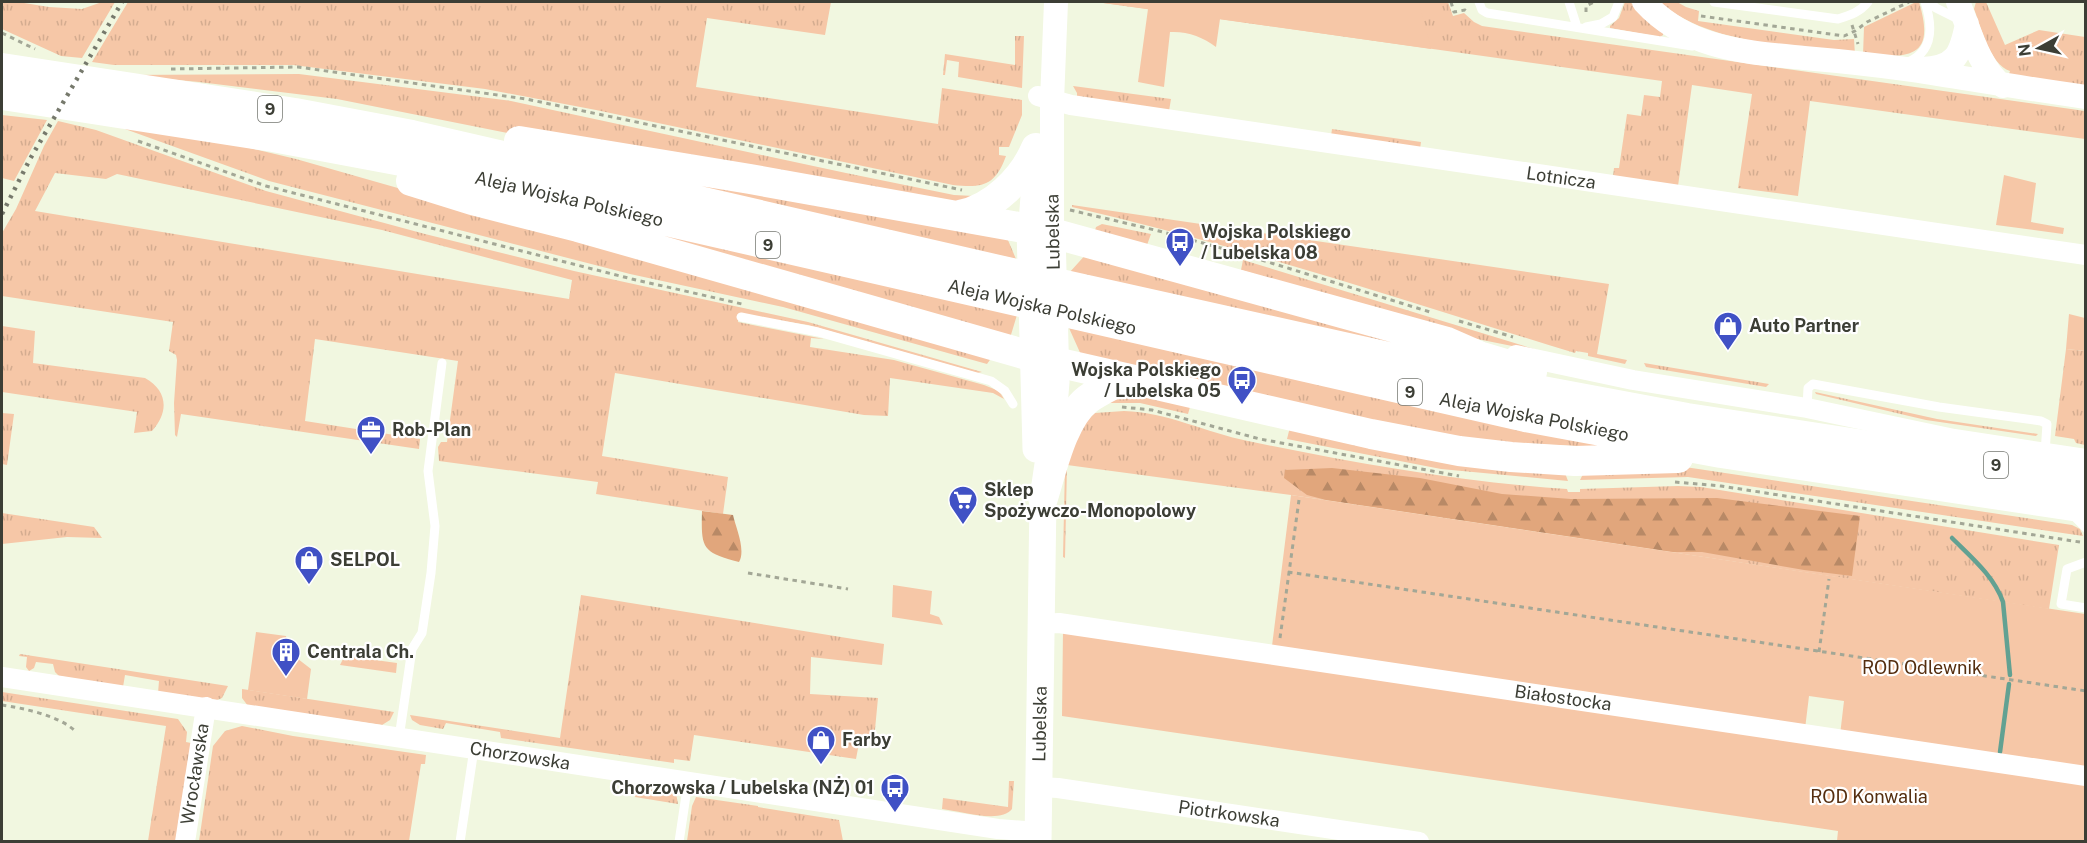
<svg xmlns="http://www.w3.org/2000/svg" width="2087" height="843" viewBox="0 0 2087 843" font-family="'Public Sans',sans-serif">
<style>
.grass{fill:url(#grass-tufts);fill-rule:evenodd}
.forest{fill:url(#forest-firs)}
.garden{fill:#f6c7a7}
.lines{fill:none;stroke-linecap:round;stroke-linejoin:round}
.stream{stroke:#62a192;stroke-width:4.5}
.path{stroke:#a3a796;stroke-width:3;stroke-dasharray:4.5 4.5;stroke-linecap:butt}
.service{stroke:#fff;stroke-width:9}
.minor{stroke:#fff;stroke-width:20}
.tertiary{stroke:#fff;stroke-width:24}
.secondary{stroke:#fff;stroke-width:27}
.primary{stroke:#fff;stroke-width:30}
.rail{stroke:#76796c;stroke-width:4.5;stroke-dasharray:3 6;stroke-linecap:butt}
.labels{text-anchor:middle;stroke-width:4.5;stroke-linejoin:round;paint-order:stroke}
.shield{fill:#fff;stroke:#767872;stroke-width:1.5}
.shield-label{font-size:16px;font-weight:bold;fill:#3c3e35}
.street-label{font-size:18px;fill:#3c3e35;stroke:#fff}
.poi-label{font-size:18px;font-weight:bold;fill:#3c3e35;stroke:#fff;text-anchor:start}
.park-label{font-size:18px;fill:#552e0f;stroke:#fff}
</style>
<defs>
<pattern id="grass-tufts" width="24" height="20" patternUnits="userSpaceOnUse" patternTransform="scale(1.5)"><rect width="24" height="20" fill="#f6c7a7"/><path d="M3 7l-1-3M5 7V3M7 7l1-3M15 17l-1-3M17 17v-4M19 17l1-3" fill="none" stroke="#d4ac90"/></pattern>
<pattern id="forest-firs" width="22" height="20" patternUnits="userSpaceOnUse" patternTransform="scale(1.5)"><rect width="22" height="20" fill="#e1a67c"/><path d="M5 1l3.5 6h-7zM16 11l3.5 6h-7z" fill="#b88966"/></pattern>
</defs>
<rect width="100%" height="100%" fill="#f1f7e0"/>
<path class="grass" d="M2 2H18L49 7 82 9 102 2H115L82 58 61 56 2 29Z
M128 2H831L825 35 707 18 696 87 938 124 942 88 1022 100V115L1009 147H999V155L1006 156C995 186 983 188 953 185L596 110 485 89 293 65H114L92 62Z
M1096 2H1448L1453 16 1464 13 1474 22 1482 26 2085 111V139L1810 101 1798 196 1738 188 1752 94 1692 85 1678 186 1613 177 1614 168H1619L1627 114 1641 116 1644 95 1660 97 1662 81Z
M1625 2H1630L1663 33V35L1660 37 1610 28V26L1619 18Z
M1660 2H1677L1686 7 1699 11 1698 21 1834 40 1854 39 1855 55C1795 46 1706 44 1660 2Z
M1916 2H1919C1936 58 1910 58 1863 55L1864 27Z
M1976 2H1986L2005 45 2039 30 2085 37V88L2008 77 2010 71C1990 65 1981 27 1974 9Z
M1015 36H1024L1022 88 958 77 959 62 947 60 945 75H943L945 54 1015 65Z
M299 74 511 101 846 173 954 195 974 196 965 205 512 134 337 99 199 82 124 75Z
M1073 86 1171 99 1169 111 1077 98V93Z
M2 115 47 120 14 181 2 178Z
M100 120 203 137 296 159 992 357 987 364 783 307 630 274 269 181Z
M58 121 96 130 266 191 425 234 574 271 808 322 982 372 977 373 808 325 739 314 738 322 824 339 811 338 810 347 894 360 984 385 999 391 1004 399 993 393 890 378 888 416 864 415 615 373 602 456 728 477 723 514 596 494 598 482 439 461 438 447 441 442H447L458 361 315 339 305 421 420 439 419 449 181 414 177 437 175 435 174 403 177 360 176 355 169 351 173 322 2 296V233L16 209 44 146ZM55 173 106 179 117 174 382 230 572 280 569 299 35 211Z
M1332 129 1421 142 1420 149 1331 136Z
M625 167 1005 233 1016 259 773 208Z
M487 191 1017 315 1010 338Z
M1072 205 1609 284 1597 354 1627 360 1625 364 1588 356V353L1576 351 1575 353C1408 302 1242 246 1072 207Z
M1102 224 1151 234 1147 245 1094 234 1096 227Z
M1088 252 1504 370 1069 273Z
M1243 260 1547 353 1457 335 1241 270Z
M2 326 35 331 33 363 145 378C168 391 169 412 152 431L134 433 137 412 2 392Z
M1069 328 1645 449 1463 441 1082 357Z
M2066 349 2085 351V445L2076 443 2074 439 2055 436Z
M1644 363 1769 384 1766 387 1646 367Z
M1127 391 1190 407 1188 414 1140 403H1107Z
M1815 392 1937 419 2038 434 2036 436 1926 420 1816 394Z
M1124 411C1167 412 1207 433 1248 441 1354 463 1460 482 1567 489L1568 492H1580V489L1678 486 1701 487 2059 545 2049 609 1291 495 1067 465 1065 558 1063 557 1065 467 1081 426 1095 413Z
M2 413 14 414 7 465 2 464Z
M1290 427 1565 473 1568 481 1441 469 1287 439Z
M1685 467 2072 525 2080 529 2083 536 1688 477 1580 480 1583 474Z
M2 513 94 527 102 538 67 537 2 544Z
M581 595 884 644 882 665 811 657 810 694 878 698 874 740 860 738 856 759 694 735 690 761 674 759V763L501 738 500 732 446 723 443 729 420 725 412 720 410 715 560 738Z
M20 654 228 686 222 698 217 700 158 693 159 681 125 675 123 687 59 676 55 672 53 664 36 662 34 668 29 671 26 667 27 657 19 656Z
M242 689 394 712 390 720 382 725 248 706 242 698Z
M2 692 178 719 187 732 186 742 191 743 176 841H148L166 726 2 701Z
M242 726 293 736 426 755 425 764H421L409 841H199L213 746 225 731Z
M1009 781H1014L1012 809C1001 824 960 811 942 809L943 798 1008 807Z
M637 788 676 793 678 804 635 797Z
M696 797 758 806V807L839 820 843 841H687L692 806Z"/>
<path class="forest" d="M1332 468 1420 478 1502 494 1571 499 1717 498 1860 516 1852 576 1804 570 1702 552H1673L1326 500 1307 495 1284 478 1285 470Z
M702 511 733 515C736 528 746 550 739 562 702 552 701 549 702 511Z"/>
<path class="garden" d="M1096 2H1419L1431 49 1220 19 1216 47C1203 37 1187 31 1170 32L1164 87 1138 82 1148 9Z
M2004 175 2036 183 2031 222 2064 228 2063 234 1996 225Z
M2069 314 2085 318V351L2066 349Z
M1291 495 2085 614V768L1840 735 1844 701 1809 696 1805 729 1272 646Z
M893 585 932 591 930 614 939 617 943 625 892 617Z
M1063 630 2085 783V841H1837L1838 831 1062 716Z
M256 632 286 636 289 652 311 669 307 699 248 690Z
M346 656 397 663 396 673 340 665 344 657Z"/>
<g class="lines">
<path class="stream" d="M1952 538C1971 557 1994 576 2003 602L2010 675
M2000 752 2009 684"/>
<path class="path" d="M1451 2 1454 12 1465 10 1469 13
M1586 12V6L1594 2
M1701 16 1844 36 1855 31 1867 22 1909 2
M1852 25 1858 44
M2 33 35 49
M171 69 298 67 526 99 962 190
M138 141 266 186 632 279 742 304
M1070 210 1159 231 1239 253 1430 312
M1459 321 1513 337
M1122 407 1152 410 1260 439 1459 476
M1675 482 1721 486 2086 543
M1288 572 2086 691
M748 573 848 589
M1280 638 1299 500
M1819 652 1829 579
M2 705C23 708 60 716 75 731"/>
<path class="service" d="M1479 2 1482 10 1487 13 1692 46
M1569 2 1577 27
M1714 2 1838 19C1851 15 1860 12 1868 2
M1929 2 1936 8 1960 20
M1586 27 1601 24 1613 17 1619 2
M1906 63C1934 52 1933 27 1925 2
M741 317 818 332 991 381 1005 391 1013 404
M1807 408 1808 388 1813 384 1939 407 2041 421 2047 424 2045 453
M2073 515 2086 528
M2086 562 2067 569 2061 604 2086 608
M399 738 412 649 422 633 431 573 435 526 428 471 442 363
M460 842 474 749
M679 842 688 782"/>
<path class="minor" d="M1038 96 1071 105 2086 255
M1516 355 1633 380 1807 408 1954 439 2086 459
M1041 624 1059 623 2086 776
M2 677 998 829 1038 832
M1039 787 1058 788 1419 842
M185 842 206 707"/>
<path class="tertiary" d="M1644 2C1687 49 1744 52 1804 58 1840 61 1877 65 1913 70 1971 79 2028 89 2086 97
M1958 2C1969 28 1979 69 2003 86
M1922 69C1956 68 1961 54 1967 24
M1030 229 1036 151
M1052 233V101L1056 2"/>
<path class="secondary" d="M1030 229 1036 449
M1038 842 1043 498 1051 444 1056 382 1052 233"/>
<path class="primary" d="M2 68 295 113 412 135 1016 274 1537 390 1687 418 2086 479
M2 95 273 137 412 163 1525 417 1721 453 2086 508
M519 141 750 179 1052 233 1447 342 1479 356 1532 372
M411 181 472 200 578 227 1034 357 1371 434 1459 451 1511 457 1575 461 1678 458
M960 215C993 208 1023 179 1036 148
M1043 498C1052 469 1063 418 1088 399 1099 391 1113 385 1125 378"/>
<path class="rail" d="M2 214 30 159 122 2"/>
</g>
<defs>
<g id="bus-pin" transform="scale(1.5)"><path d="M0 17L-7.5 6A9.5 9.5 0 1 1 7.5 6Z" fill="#4051c5" stroke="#fff"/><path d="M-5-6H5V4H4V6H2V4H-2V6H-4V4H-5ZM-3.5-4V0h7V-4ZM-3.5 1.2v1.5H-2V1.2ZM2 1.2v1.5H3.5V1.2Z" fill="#fff"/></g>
<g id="shop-pin" transform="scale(1.5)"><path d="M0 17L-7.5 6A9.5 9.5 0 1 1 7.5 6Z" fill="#4051c5" stroke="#fff"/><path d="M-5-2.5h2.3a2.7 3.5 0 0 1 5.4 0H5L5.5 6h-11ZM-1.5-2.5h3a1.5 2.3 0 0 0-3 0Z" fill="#fff"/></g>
<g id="office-pin" transform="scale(1.5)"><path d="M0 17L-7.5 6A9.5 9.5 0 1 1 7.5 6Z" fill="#4051c5" stroke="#fff"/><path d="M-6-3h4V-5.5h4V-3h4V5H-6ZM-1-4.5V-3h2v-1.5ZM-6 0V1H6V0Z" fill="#fff"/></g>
<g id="supermarket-pin" transform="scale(1.5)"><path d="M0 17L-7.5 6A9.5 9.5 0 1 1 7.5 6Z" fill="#4051c5" stroke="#fff"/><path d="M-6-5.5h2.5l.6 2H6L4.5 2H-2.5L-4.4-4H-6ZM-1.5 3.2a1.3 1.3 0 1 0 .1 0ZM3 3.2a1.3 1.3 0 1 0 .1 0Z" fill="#fff"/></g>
<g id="building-pin" transform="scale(1.5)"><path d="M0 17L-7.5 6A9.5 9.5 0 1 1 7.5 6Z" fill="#4051c5" stroke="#fff"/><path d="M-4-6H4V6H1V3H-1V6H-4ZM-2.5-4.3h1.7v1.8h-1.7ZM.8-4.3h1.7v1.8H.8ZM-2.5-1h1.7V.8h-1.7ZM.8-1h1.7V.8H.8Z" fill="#fff"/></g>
</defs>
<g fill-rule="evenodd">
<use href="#bus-pin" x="1180" y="242"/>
<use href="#shop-pin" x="1728" y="326"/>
<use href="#bus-pin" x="1242" y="380"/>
<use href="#office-pin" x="371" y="430"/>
<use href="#supermarket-pin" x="963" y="500"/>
<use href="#shop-pin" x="309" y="560"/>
<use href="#building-pin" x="286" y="652"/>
<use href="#shop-pin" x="821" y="740"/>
<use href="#bus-pin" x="895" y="788"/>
</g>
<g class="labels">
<g class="shield">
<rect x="258" y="96" width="24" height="26" rx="4.5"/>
<rect x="756" y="232" width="24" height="26" rx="4.5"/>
<rect x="1398" y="379" width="24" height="26" rx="4.5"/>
<rect x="1984" y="452" width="24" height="26" rx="4.5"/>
</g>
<g class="shield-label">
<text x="270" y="115">9</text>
<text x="768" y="251">9</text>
<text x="1410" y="398">9</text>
<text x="1996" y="471">9</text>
</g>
<g class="street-label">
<text transform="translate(1561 178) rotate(8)" y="6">Lotnicza</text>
<text transform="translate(569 199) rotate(13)" y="6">Aleja Wojska Polskiego</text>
<text transform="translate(1053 232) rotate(-91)" y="6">Lubelska</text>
<text transform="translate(1042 307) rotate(13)" y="6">Aleja Wojska Polskiego</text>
<text transform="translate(1534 417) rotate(11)" y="6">Aleja Wojska Polskiego</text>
<text transform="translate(1563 698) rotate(8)" y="6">Białostocka</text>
<text transform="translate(1040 724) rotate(-89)" y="6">Lubelska</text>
<text transform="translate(520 756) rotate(9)" y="6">Chorzowska</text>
<text transform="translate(195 774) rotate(-81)" y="6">Wrocławska</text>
<text transform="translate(1229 814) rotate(8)" y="6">Piotrkowska</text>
</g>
<g class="poi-label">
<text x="1201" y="238">Wojska Polskiego<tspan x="1201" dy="21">/ Lubelska 08</tspan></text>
<text x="1749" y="332">Auto Partner</text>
<text x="1221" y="376" text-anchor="end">Wojska Polskiego<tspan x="1221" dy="21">/ Lubelska 05</tspan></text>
<text x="392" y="436">Rob-Plan</text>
<text x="984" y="496">Sklep<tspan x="984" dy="21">Spożywczo-Monopolowy</tspan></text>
<text x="330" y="566">SELPOL</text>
<text x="307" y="658">Centrala Ch.</text>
<text x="842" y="746">Farby</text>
<text x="874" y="794" text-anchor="end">Chorzowska / Lubelska (NŻ) 01</text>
</g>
<g class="park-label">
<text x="1922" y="674">ROD Odlewnik</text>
<text x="1869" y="803">ROD Konwalia</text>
</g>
</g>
<rect width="2087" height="843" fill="none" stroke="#3c3e35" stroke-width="6"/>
<g transform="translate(2039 48) rotate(262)" stroke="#ffffff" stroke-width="4.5" paint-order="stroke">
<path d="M0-4.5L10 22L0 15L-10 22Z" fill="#3c3e35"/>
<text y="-9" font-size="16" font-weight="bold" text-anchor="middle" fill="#3c3e35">N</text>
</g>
</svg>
